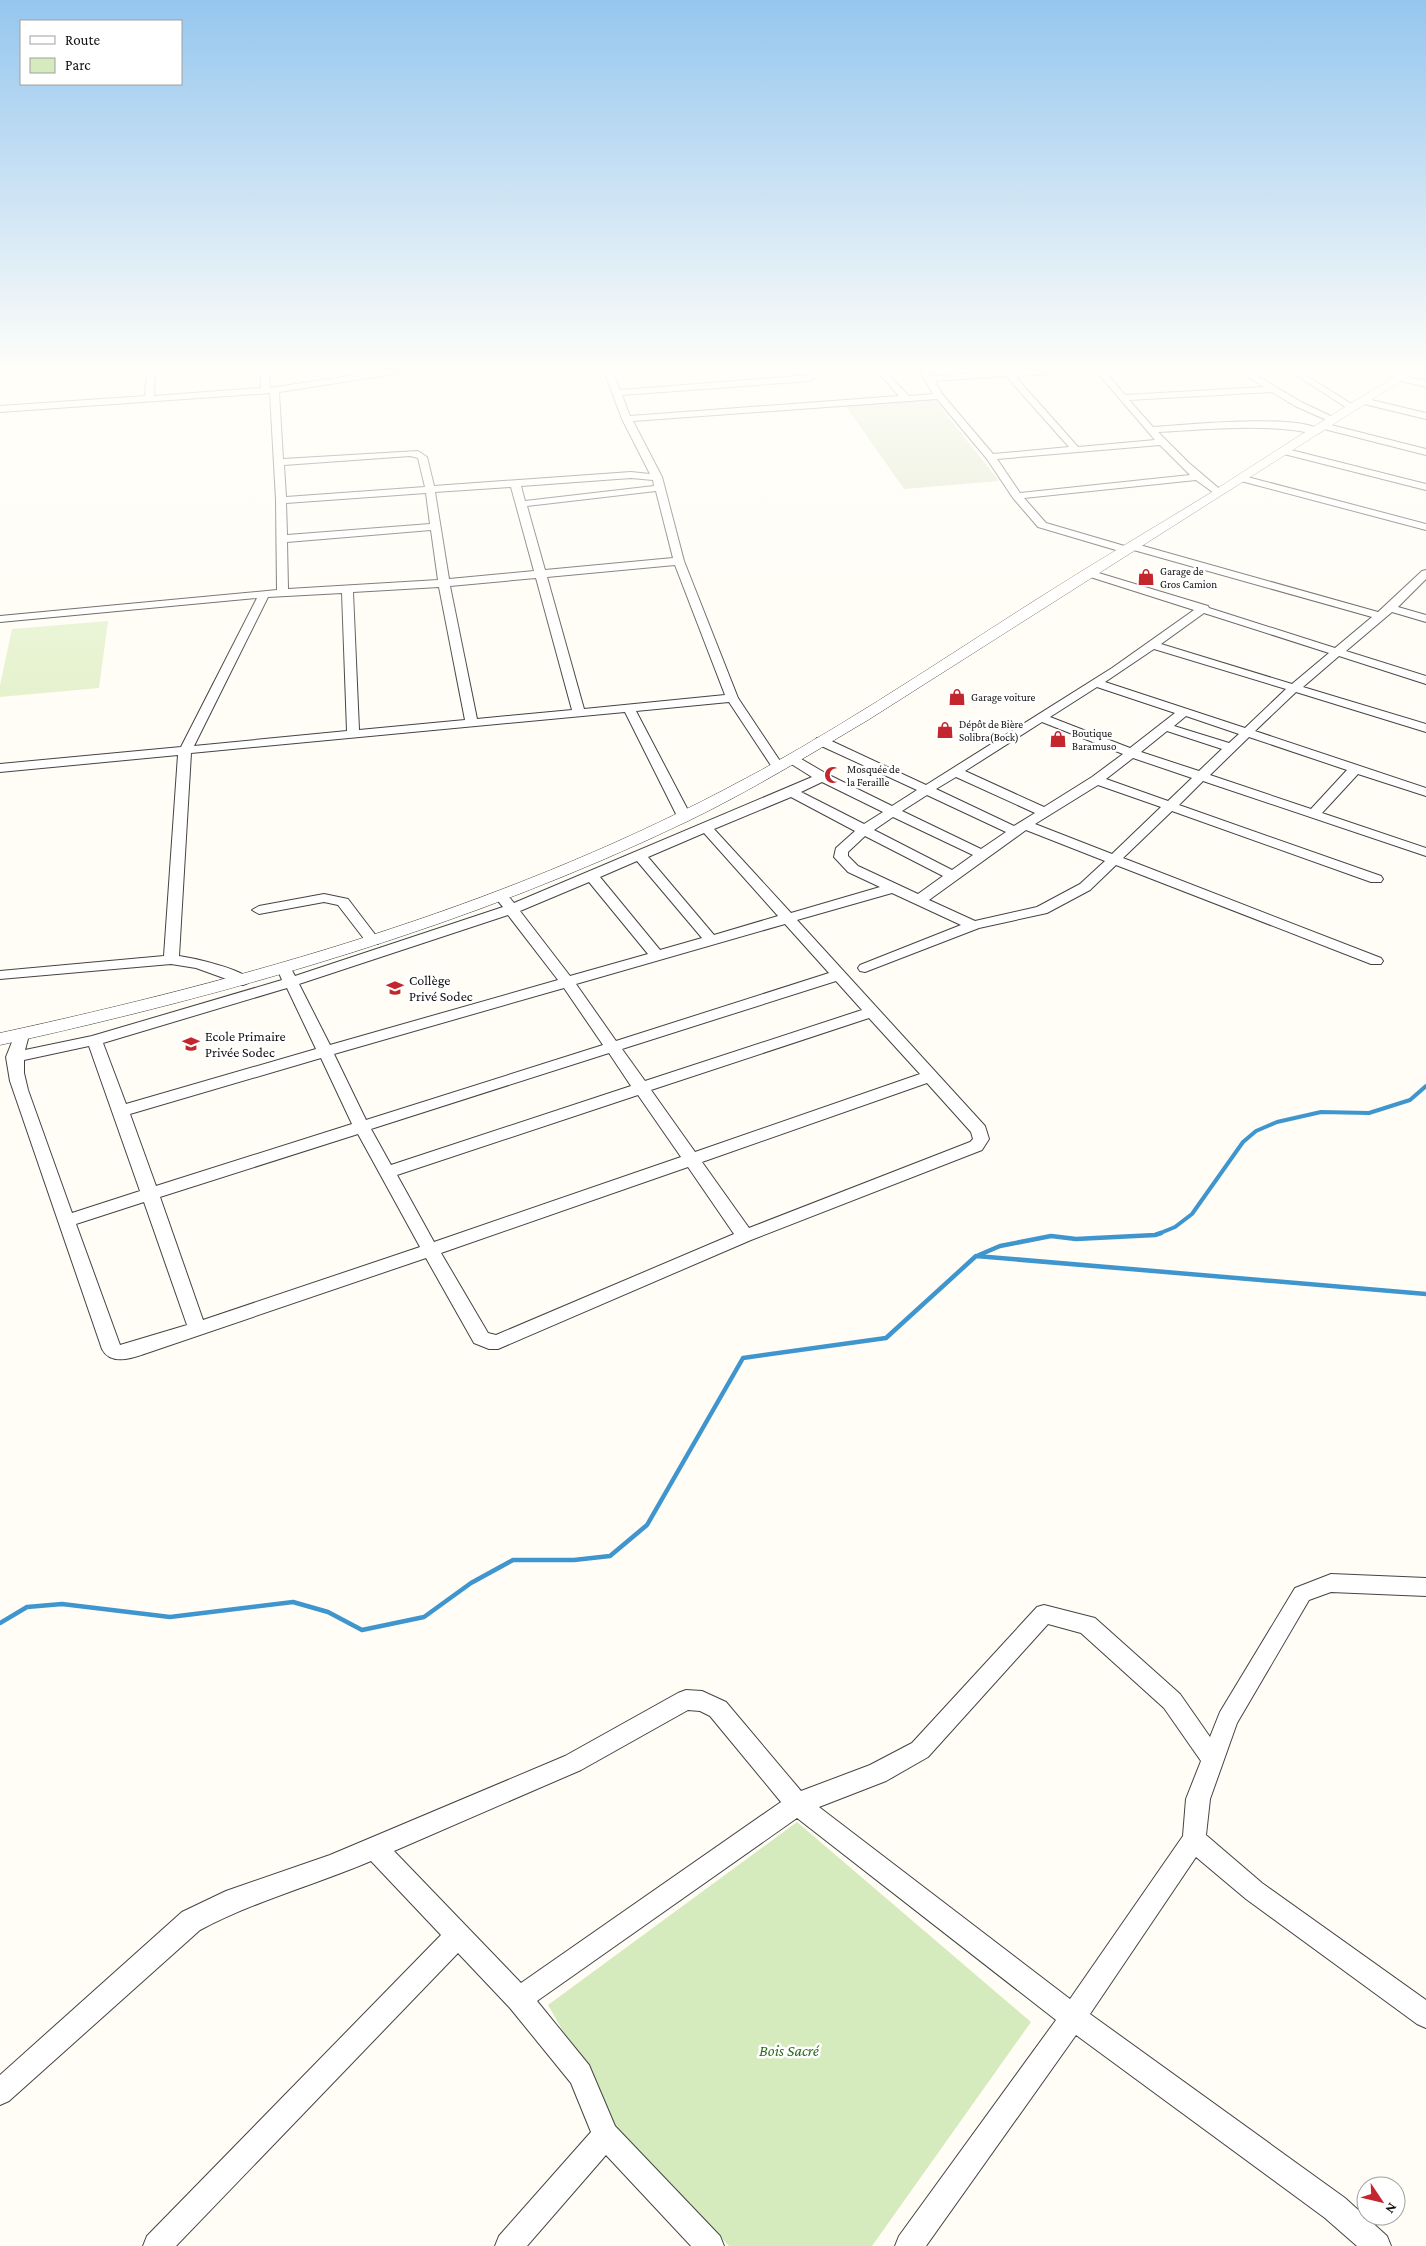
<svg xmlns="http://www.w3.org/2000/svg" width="1426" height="2246" viewBox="0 0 1426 2246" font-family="'Crimson Pro',serif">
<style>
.green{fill:#d5ebbd}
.cemetery{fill:#d9e3c4}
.pitch{fill:#e6f2cf}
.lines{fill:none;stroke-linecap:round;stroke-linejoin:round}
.stream-far1{stroke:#3f96cf;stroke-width:4}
.stream{stroke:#3f96cf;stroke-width:4.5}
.minor-casing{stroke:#444;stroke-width:2}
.tertiary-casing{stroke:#444;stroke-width:1}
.minor{fill:#fff;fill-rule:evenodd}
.tertiary{fill:#fff;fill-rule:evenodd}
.labels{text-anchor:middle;stroke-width:5;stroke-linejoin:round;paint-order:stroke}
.far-poi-label{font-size:11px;fill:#111;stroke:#fff;text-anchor:start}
.poi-label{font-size:14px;fill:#111;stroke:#fff;text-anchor:start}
.near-park-label{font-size:16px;font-style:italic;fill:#2f6b1f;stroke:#fff}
</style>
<rect width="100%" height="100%" fill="#fffdf5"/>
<path class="green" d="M797 1822 1031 2022 872 2246H729L603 2115 576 2054 548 2005Z"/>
<path class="cemetery" d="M934 399 999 481 904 489 846 406Z"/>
<path class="pitch" d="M108 621 99 688 0 697V685L12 629Z"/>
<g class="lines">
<path class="stream-far1" d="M1158 1234 1175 1227 1192 1214 1243 1142 1256 1131 1277 1122 1321 1112 1369 1113 1410 1100 1426 1086"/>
<path class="stream" d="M979 1255 1000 1246 1051 1236 1076 1239 1155 1235 1161 1233
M0 1623 27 1607 62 1604 170 1617 293 1602 328 1612 362 1630 424 1617 471 1583 513 1560H574L610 1556 647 1525 743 1358 886 1338 976 1256 1426 1294"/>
<g class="minor-casing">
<path id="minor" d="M147 371H155L154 396 261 388V371H269L270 388 381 371H399L395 374 279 392 283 459 418 451 427 457 434 486 631 472 650 474 622 419 604 371H612L620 390 810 375 814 378 810 381 622 395 630 416 899 396 877 371H885L909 396 933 394 920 371H928L932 376 1016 371H1053L1049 374 1015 376 1078 447 1155 440 1096 371H1104L1125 395 1264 387 1240 371H1249L1301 402 1339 420 1331 422 1295 406 1272 392 1129 400 1153 427C1185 425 1300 413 1322 431L1317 434C1264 423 1212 429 1158 432L1189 463 1222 491 1223 493 1218 496 1196 480 1024 498 1046 523 1128 547V544H1136L1378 612 1422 571 1426 570V579L1398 607 1426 615V622L1392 612 1346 651 1426 676V684L1339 656 1303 687 1426 724V732L1296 692 1255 731 1426 788V796L1358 774 1322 813 1426 848V856L1203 781 1179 805 1381 876 1383 879 1381 882H1371L1172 811 1123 858 1381 958 1383 961 1381 964H1371L1116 865 1090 890 1047 913 979 928 865 972 860 971 858 968 860 965 961 925 892 893 797 920 985 1126 989 1139 982 1150 751 1240 498 1349H489L474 1343 426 1258 147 1353C132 1358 111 1366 102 1349L10 1081 6 1057 16 1032H26L29 1035 25 1050 92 1036 282 980 277 968 279 965H289L295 976 503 907 498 901 500 898H510L514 903 812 777 788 762 786 759 788 756H796L827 774 892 806 917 790 817 744 815 741 817 738H825L926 785 1112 668 1194 610 1084 575V571H1092L1208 606 1209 608 1335 648 1372 617 1130 549V552L1126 553 1038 527 1013 498 987 459 937 399 633 421 662 477 684 561 738 698 784 767 782 770H774L729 702 636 711 691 816 684 820 677 816 625 712 191 753 179 956C193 958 243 969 250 980L248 983 243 985 196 968 171 964 0 979V971L164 956 178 755 0 772V764L181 747 257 598 0 622V616L277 590 276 500 270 393 0 412V406L145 396ZM1006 376 1069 447 993 454 943 395 935 381ZM1160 445 1190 475 1020 493 997 459ZM410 456 418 458 425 487 286 497 284 465ZM631 478 653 480 654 486 525 501 521 486ZM511 487 534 571 449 579 435 492ZM656 491 673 558 545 570 527 506ZM426 493 430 524 287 535 286 503ZM431 530 438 580 288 589 287 542ZM675 565 725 695 584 709 547 577ZM536 578 572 710 477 719 450 586ZM439 587 465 720 359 730 353 592ZM342 593 347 731 194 746 268 597ZM1204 613 1329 653 1292 684 1161 644ZM1154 649 1286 689 1245 728 1105 682ZM1097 687 1175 713 1130 748 1050 717ZM1186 716 1239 734 1229 743 1174 726ZM1042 722 1123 754 1092 777 1044 807 965 771ZM1167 731 1222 749 1199 771 1141 752ZM1249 737 1347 770 1311 809 1210 775ZM1133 758 1192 778 1168 801 1106 779ZM956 777 1035 813 1014 826 936 789ZM822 782 883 812 864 824 801 792ZM1098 785 1161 807 1112 854 1035 824ZM927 795 1006 832 981 849 902 811ZM791 797 855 831 836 848 834 857 848 872 880 887 791 913 714 829ZM893 817 973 855 952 870 874 830ZM1026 830 1105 861 1080 884 1037 907 975 921 929 900ZM704 833 778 916 714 935 648 857ZM865 836 943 876 918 894 858 866 848 856V852ZM637 861 702 938 660 950 600 877ZM589 882 648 954 570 976 520 911ZM508 915 558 980 330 1045 299 984ZM785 924 829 973 616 1041 576 984ZM836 981 862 1010 645 1081 622 1049ZM287 988 316 1049 126 1104 103 1043ZM564 988 603 1045 366 1120 334 1054ZM869 1018 920 1074 695 1152 651 1090ZM89 1046 140 1191 72 1213 28 1090 24 1073V1060ZM609 1053 631 1086 391 1165 371 1129ZM321 1058 352 1124 156 1186 130 1114ZM927 1083 971 1132 973 1139 970 1142 749 1228 702 1162ZM638 1095 681 1157 434 1242 397 1175ZM358 1134 420 1247 203 1320 160 1197ZM688 1167 734 1234 496 1335 488 1333 441 1253ZM144 1202 187 1325 120 1345 76 1224Z
M1290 371H1299L1358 408 1350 410Z
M1400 375 1426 381V387L1397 380V376Z
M1363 398 1426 413V419L1360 403V399Z
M1323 423 1426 449V455L1320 428 1318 426Z
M1283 448 1426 484V490L1280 453 1278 451Z
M1240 475 1426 524V530L1237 480 1235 478Z
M324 894 348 899 380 941 378 944H368L338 905 324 902 259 914 252 910 259 906Z
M1331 1574 1426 1578V1596L1331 1592 1309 1600 1237 1723 1210 1799 1206 1835 1262 1883 1426 2000V2028L1417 2024 1246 1899 1196 1857 1090 2014 1345 2198 1387 2236 1391 2246H1357L1325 2218 1076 2035 926 2246H895L899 2236 1056 2020 797 1818 537 2001 589 2065 615 2126 720 2236 724 2246H691L606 2155 527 2246H495L499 2236 591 2132 571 2083 510 2008 458 1953 176 2246H143L147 2236 441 1935 371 1861C315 1885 254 1901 200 1930L9 2101 0 2105V2075L182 1912 226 1891 330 1855 565 1756 678 1693 686 1690 702 1691 726 1702 801 1791 870 1765 912 1743 1037 1607 1044 1605 1095 1618 1180 1694 1210 1737 1220 1712 1295 1588ZM1048 1624 1081 1633 1164 1708 1201 1761 1186 1799 1183 1836 1070 1999 819 1807 886 1781 928 1757ZM688 1710 700 1711 710 1716 781 1802 521 1983 394 1851 581 1770Z"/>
</g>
<g class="tertiary-casing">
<path id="tertiary" d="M1405 371H1417L868 720C809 755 750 791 688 821 470 926 236 993 0 1045V1033C248 979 495 909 722 791 829 736 929 668 1031 603 1090 565 1152 529 1212 492 1276 451 1339 409 1405 371Z"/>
</g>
<use href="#minor" class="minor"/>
<use href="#tertiary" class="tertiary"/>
</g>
<linearGradient id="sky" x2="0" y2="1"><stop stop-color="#95c6ee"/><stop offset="0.54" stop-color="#fffefa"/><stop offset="1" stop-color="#fffefa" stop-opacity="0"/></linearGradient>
<rect width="1426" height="685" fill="url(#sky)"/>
<defs>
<g id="shop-bare" transform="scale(1.35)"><path d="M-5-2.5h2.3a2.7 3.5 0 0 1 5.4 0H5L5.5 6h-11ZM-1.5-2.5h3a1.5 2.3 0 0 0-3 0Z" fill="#c4262e" stroke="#fff" stroke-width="2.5" paint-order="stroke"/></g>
<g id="mosque-bare" transform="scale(1.35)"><path d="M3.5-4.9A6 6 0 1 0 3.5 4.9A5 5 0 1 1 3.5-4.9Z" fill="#c4262e" stroke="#fff" stroke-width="2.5" paint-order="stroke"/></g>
<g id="school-bare" transform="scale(1.35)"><path d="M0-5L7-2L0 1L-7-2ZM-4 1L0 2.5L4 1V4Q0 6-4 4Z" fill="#c4262e" stroke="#fff" stroke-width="2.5" paint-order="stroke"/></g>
</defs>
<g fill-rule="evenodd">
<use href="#shop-bare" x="1146" y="577"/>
<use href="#shop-bare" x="957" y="697"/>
<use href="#shop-bare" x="945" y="730"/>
<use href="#shop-bare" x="1058" y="739"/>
<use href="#mosque-bare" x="833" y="775"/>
<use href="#school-bare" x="395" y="988"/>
<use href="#school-bare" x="191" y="1044"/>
</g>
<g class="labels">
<g class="far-poi-label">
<text x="1160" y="575">Garage de<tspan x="1160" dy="13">Gros Camion</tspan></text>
<text x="971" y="701">Garage voiture</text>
<text x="959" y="728">Dépôt de Bière<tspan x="959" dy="13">Solibra(Bock)</tspan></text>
<text x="1072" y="737">Boutique<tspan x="1072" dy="13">Baramuso</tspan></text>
<text x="847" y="773">Mosquée de<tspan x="847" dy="13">la Feraille</tspan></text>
</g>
<g class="poi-label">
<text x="409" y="985">Collège<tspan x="409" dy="16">Privé Sodec</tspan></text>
<text x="205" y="1041">Ecole Primaire<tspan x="205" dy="16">Privée Sodec</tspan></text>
</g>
<g class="near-park-label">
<text x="789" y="2056">Bois Sacré</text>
</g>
</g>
<rect x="20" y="20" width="162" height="65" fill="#ffffff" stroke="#a0a0a0"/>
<rect x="30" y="36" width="25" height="8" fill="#ffffff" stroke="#a0a0a0"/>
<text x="65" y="45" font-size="15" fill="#111111">Route</text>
<rect x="30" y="58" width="25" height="15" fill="#d5ebbd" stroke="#a0a0a0"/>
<text x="65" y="70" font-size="15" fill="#111111">Parc</text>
<g transform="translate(1381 2201) rotate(125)"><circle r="24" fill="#ffffff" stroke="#a0a0a0"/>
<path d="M0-4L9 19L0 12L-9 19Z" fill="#c4262e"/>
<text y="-8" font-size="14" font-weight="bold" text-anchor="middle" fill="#111111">N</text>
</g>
</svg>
